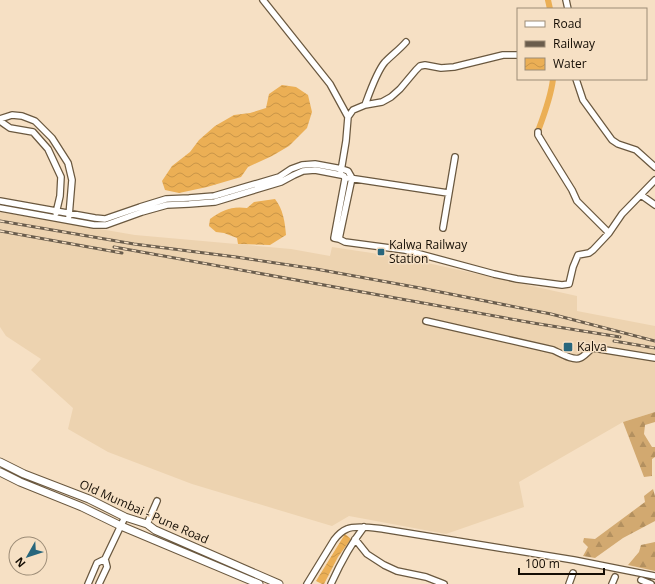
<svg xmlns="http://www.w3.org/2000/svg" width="655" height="584" viewBox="0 0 655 584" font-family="'Open Sans',sans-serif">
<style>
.built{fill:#edd3b0}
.forest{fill:url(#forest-firs)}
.water{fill:url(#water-waves)}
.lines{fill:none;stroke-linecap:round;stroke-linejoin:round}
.canal{stroke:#ebaf55;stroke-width:6}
.minor-casing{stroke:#6a583f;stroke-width:8}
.major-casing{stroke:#6a583f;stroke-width:9}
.minor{stroke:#fff;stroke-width:5.5}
.major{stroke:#fff;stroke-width:7}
.rail-casing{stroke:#6a5d4d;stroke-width:3}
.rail{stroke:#f6e0c4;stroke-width:1.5;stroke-dasharray:4.5;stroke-linecap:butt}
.poi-dot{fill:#28667c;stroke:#f6e0c4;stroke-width:1.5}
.labels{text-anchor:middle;stroke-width:3;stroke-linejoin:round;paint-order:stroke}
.poi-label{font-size:12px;fill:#140d04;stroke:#f6e0c4;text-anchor:start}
.street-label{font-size:12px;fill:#140d04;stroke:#f6e0c4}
</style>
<defs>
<pattern id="forest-firs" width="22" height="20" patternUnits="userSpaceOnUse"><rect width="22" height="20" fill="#d2a970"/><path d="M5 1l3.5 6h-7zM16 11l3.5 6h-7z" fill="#b3905f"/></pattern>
<pattern id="water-waves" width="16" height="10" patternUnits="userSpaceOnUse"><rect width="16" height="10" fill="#ebaf55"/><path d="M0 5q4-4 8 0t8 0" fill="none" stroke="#c99548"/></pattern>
</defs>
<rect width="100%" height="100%" fill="#f6e0c4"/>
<path class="built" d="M0 212 135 235 291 249 330 256 332 247 405 258 577 296V311L655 326V412L623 422 519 482 524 507 446 534 349 516 332 526 192 484 108 452 68 429 73 408 31 370 41 359 6 336 0 327Z"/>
<path class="forest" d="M655 412V422L645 425 644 434 652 447H655V457L652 459V476L644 477 623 422Z
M653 489 655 496V521L623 538 595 558 583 556 588 547 583 542 584 538 595 539 645 502 644 496Z
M655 542V571L628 565 639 552 641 545Z"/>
<path class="water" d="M282 85 296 87 308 95 312 112 307 128 289 146 272 156 248 167 241 177 207 187 179 193 165 190 162 181 172 166 190 152 199 140 215 126 234 115 250 113 266 108 269 94Z
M275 199C283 209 285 222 286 235L270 245 238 244 237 238 224 233 216 232 209 226 210 219C223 210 231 206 247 208L254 202Z
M345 534 351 539 338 557 324 584H322L316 581Z"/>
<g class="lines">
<path class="canal" d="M548 0 550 9
M538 131C544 115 551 97 553 79"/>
<g class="minor-casing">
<path id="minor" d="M263 0 330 84 348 117 346 141 341 171
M566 0 568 9
M576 79 583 100 612 140 618 144 636 150 655 167
M365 105 382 102 391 97 400 89 416 70 420 66 425 65 441 68 454 67 503 55H518
M348 117 353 110 365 105C369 94 377 71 385 62 392 55 400 49 406 42
M0 119 12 115 22 116 35 121 52 138 68 163 72 180 69 216
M0 121 10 128 33 132 48 149 61 177 60 196 56 213
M538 132V135L549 153 572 190 577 201 609 233
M349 178 448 193
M641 195 655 205
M0 201 95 218 105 219 140 207 166 199 189 198 214 196 279 177 291 169 302 165 315 164 342 169 348 171 352 178 339 239
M0 208 94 225H106L142 212 167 205 189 204 215 202 281 182 294 175 303 171 315 170 341 175 344 176 345 179 334 238 339 239 345 242 405 250 494 274 517 279 562 285 569 284 573 267 578 255 589 253 593 250 609 233 622 214 655 180
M443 228 455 157
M426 321 553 350C560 353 573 361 580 358 585 356 588 351 593 348L655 358
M147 524 157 501
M355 539 367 554 384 565 397 571 426 577 444 584
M641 580 651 584
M88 584 97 563 105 559 125 517
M99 584 107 567 105 559
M307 584 334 540C337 536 342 531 347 529 355 525 374 528 383 529L574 560 655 576
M331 584C340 564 350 545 364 527
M569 584 573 573
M612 584 615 577"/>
</g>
<g class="major-casing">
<path id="major" d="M0 462 24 474 89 499 125 517 147 524 155 530 279 584
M0 472 20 482 82 507 121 526 259 584"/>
</g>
<use href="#minor" class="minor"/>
<use href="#major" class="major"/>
<g class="rail-casing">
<path id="rail" d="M0 221 134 244 236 257 316 269 420 288 551 314 655 341
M0 231 122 253
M114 247 533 323 620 337
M614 341 655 348"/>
</g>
<use href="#rail" class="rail"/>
</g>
<g class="poi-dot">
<rect x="377" y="248" width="8" height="8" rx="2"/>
<rect x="563" y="342" width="10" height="10" rx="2"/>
</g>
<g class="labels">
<g class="poi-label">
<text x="389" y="249">Kalwa Railway<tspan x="389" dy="14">Station</tspan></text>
<text x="577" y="351">Kalva</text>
</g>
<g class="street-label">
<text transform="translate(144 512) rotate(24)" y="4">Old Mumbai - Pune Road</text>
</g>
</g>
<rect x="517" y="8" width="130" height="72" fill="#f6e0c4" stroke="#9c8c77"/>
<rect x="525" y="21" width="20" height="6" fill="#ffffff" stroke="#9c8c77"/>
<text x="553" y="28" font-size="12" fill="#140d04">Road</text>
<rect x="525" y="41" width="20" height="6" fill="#6a5d4d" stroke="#9c8c77"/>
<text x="553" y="48" font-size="12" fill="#140d04">Railway</text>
<rect x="525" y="58" width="20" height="12" fill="url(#water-waves)" stroke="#9c8c77"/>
<text x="553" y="68" font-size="12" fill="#140d04">Water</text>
<g transform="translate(28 556) rotate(231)"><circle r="19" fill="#f6e0c4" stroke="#9c8c77"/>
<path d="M0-3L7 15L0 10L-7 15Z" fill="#28667c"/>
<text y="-6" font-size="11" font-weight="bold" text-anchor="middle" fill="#140d04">N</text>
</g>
<path d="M519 568v6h85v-6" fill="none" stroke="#140d04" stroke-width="2"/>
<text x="525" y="568" font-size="12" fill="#140d04" stroke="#f6e0c4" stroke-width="3" paint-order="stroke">100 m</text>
</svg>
